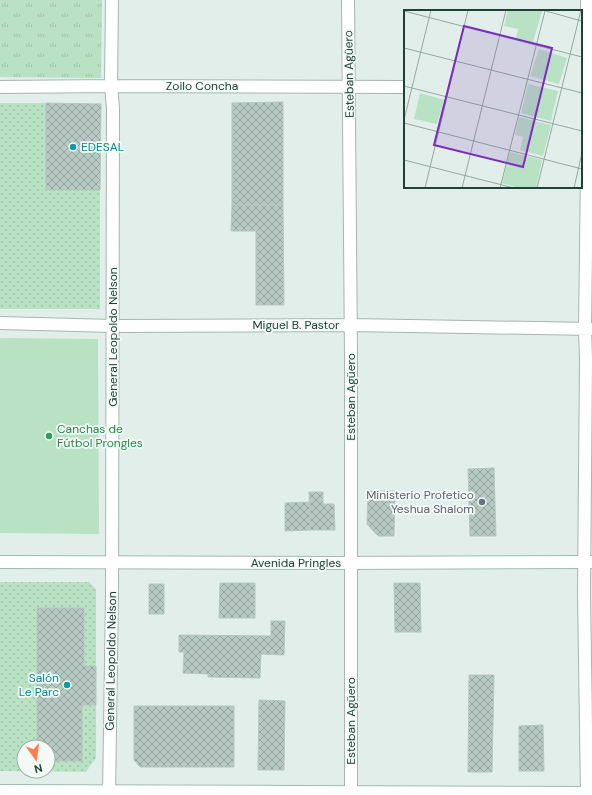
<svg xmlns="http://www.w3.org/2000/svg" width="592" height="795" viewBox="0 0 592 795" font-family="'DM Sans',sans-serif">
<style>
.grass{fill:url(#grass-dots);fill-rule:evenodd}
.park{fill:url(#park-tufts)}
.pitch{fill:#b9e1c4}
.building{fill:url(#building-cross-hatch);stroke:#b4c8c0}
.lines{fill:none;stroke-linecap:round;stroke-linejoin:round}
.street-casing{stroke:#a4b7b0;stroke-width:14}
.secondary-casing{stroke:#9fbbb1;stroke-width:14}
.street{stroke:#fff;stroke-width:12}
.secondary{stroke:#fff;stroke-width:12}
.culture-dot{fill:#0f9aa8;stroke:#f3faf6;stroke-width:1.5}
.leisure-dot{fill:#2e9e5b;stroke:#f3faf6;stroke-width:1.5}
.worship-dot{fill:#6b7280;stroke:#f3faf6;stroke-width:1.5}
.labels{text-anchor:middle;stroke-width:3.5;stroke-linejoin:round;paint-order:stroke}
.street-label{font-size:12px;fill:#204138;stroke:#f3faf6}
.culture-label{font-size:12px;fill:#0d838f;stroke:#f3faf6;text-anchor:start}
.leisure-label{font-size:12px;fill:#27864d;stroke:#f3faf6;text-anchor:start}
.worship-label{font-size:12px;fill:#5b616d;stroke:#f3faf6;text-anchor:end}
.inset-road{fill:none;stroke:#94a9a2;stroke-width:1}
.view{fill:#7b2cbf;fill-opacity:0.15;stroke:#7b2cbf;stroke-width:2}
.inset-edge{fill:none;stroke:#204138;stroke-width:2}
</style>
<defs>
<pattern id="grass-dots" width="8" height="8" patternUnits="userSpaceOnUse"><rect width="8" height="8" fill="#b9e1c4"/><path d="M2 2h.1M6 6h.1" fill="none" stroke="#9fc2a9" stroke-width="1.8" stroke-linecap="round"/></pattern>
<pattern id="park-tufts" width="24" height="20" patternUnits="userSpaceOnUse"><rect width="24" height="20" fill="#b9e1c4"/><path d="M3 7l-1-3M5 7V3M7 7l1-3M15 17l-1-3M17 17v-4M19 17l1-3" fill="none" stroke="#9fc2a9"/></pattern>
<pattern id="building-cross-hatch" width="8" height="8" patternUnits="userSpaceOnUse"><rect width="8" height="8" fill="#b7c9c2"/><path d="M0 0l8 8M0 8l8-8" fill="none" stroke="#94a59f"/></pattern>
</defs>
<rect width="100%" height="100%" fill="#e2eee9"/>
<path class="grass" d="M0 103H46V190H100V309H0Z
M0 582H89L96 589V758L86 772 0 771ZM24 747H48V771H24Z"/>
<path class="park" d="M0 0H102L101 78 0 77Z"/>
<path class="pitch" d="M0 338 98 339 99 534 0 533Z"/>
<path class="building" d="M283 102V205H232V103Z
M46 103 101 104 100 190H46Z
M232 205H283L284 305H256V231H231Z
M494 468 496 536H470L468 469Z
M368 491H395L394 536H378L367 524Z
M309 492H323V504H334L335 530H310Z
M310 502V530L285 531V503Z
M220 583H255V618H219Z
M394 583H420L421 632H395Z
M149 584H164V614H149Z
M37 608H84V666H96V705H82V761H48V747H37Z
M271 621H285L284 655 261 654 260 678 208 677V674L183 673 184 652H179V635L271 636Z
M469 675H494L492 772H468Z
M259 700 285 701 284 770H258Z
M134 706H234V767H140L134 760Z
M543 725 544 771H519V726Z"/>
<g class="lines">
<g class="street-casing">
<path id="street" d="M348 0 351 355V795
M587 0 588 89 585 329 586 359 584 592 587 795
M0 87 111 86 405 87
M0 323 113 326 351 325 592 329
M109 795 112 594 113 108 111 86 112 0"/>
</g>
<g class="secondary-casing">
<path id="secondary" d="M0 562 333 563 592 562
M0 791C197 793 395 791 592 793"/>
</g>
<use href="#street" class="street"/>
<use href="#secondary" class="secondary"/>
</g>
<g class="culture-dot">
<circle cx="73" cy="147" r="4"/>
<circle cx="67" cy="685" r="4"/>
</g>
<circle class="leisure-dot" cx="49" cy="436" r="4"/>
<circle class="worship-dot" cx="482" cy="502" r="4"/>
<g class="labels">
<g class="street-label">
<text transform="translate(349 74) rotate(-91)" y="4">Esteban Agüero</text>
<text x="202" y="90">Zoilo Concha</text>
<text x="296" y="329">Miguel B. Pastor</text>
<text transform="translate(113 337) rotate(-90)" y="4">General Leopoldo Nelson</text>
<text transform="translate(351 397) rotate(-90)" y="4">Esteban Agüero</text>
<text x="296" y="567">Avenida Pringles</text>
<text transform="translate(111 661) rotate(-89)" y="4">General Leopoldo Nelson</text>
<text transform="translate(351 721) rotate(-90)" y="4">Esteban Agüero</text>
</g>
<g class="culture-label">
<text x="81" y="151">EDESAL</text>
<text x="59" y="682" text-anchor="end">Salón<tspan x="59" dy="14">Le Parc</tspan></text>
</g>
<g class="leisure-label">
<text x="57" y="433">Canchas de<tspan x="57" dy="14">Fútbol Prongles</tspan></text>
</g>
<g class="worship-label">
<text x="474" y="499">Ministerio Profetico<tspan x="474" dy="14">Yeshua Shalom</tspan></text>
</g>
</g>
<g transform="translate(404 10)">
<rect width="178" height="178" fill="#e2eee9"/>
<path d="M104 0 138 1 129 32 112 28 114 19 100 16ZM135 39 163 48 155 74 126 66ZM115 107 147 115 139 146 116 140 119 127 111 125Z" fill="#b9e1c4"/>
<path d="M106 142 138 150 132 178H115L98 173Z" fill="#b9e1c4"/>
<path d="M124 74 154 81 147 111 117 103ZM16 83 40 90 33 114 10 109Z" fill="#b9e1c4"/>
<path class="inset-road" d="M138 0 178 11M0 1 178 47M0 38 178 83M0 76 178 121M0 110 27 0M0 113 178 159M0 150 110 178M21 178 64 0M58 178 102 0M96 178 141 1M133 178 177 0M170 178 178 143"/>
<path class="view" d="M60 16 148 38 119 157 30 135Z"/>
<rect width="178" height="178" class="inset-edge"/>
</g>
<g transform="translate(36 759) rotate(166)"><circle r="19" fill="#f3faf6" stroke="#9fb0aa"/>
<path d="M0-3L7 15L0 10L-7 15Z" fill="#ff7c4f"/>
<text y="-6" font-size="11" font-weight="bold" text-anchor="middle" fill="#204138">N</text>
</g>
</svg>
